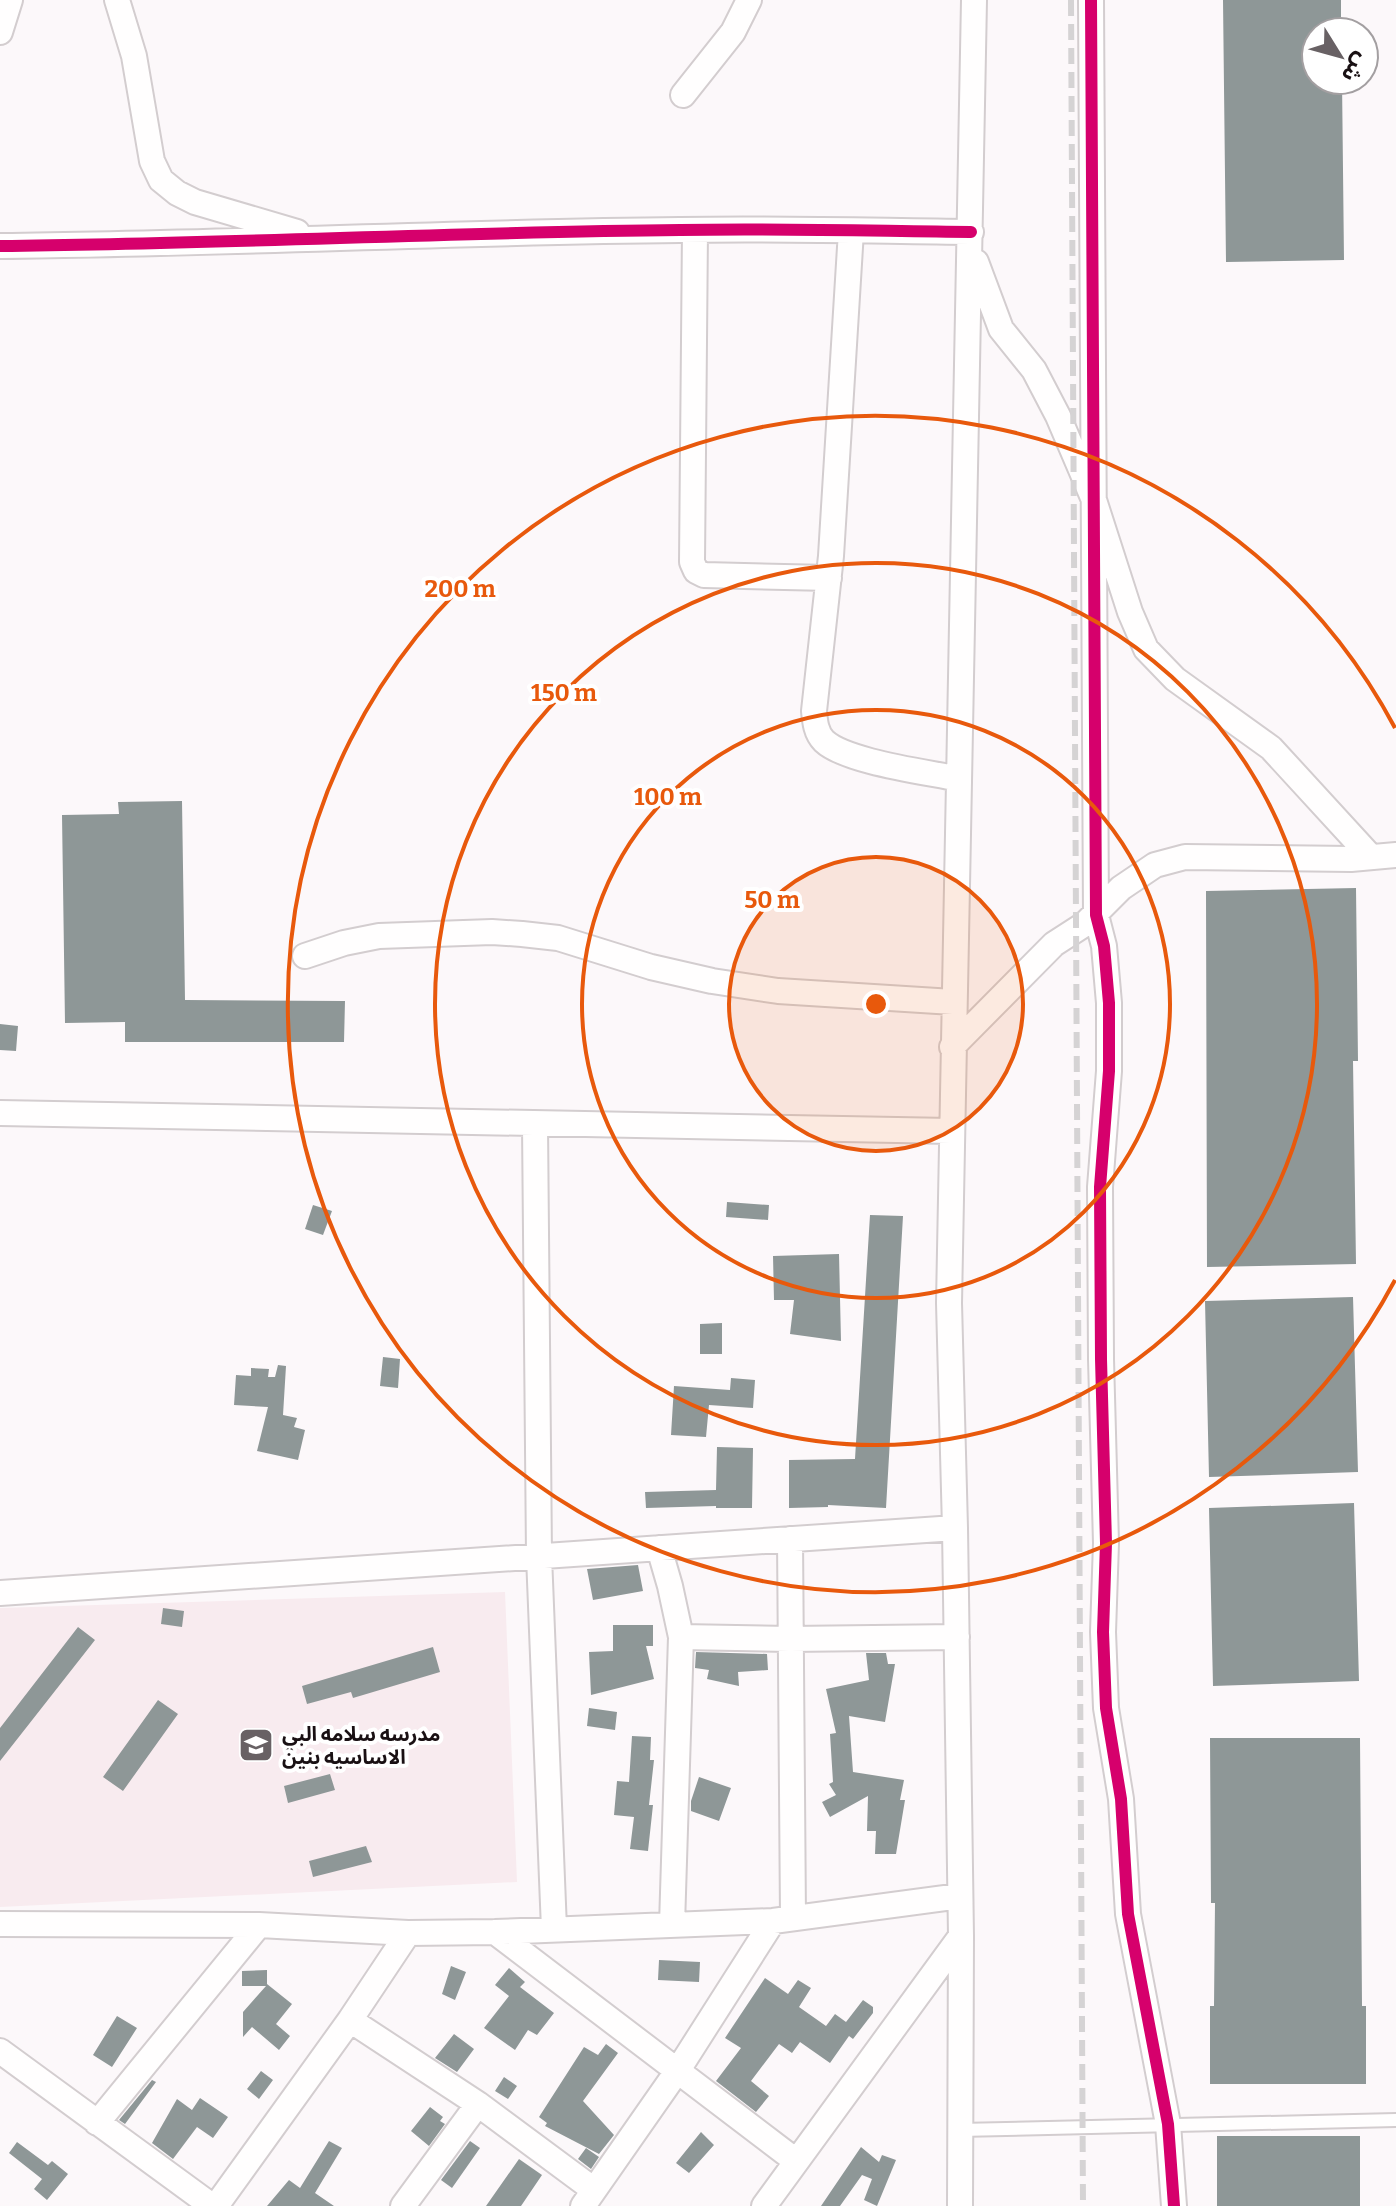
<svg xmlns="http://www.w3.org/2000/svg" width="1396" height="2206" viewBox="0 0 1396 2206" font-family="Bitter,'Noto Sans Arabic',serif">
<style>
.built{fill:#f8ebef}
.building{fill:#8e9797}
.lines{fill:none;stroke-linecap:round;stroke-linejoin:round}
.service-casing{stroke:#d3cdcf;stroke-width:16}
.minor-casing{stroke:#d3cdcf;stroke-width:28}
.service{stroke:#fffefe;stroke-width:12}
.minor{stroke:#fffefe;stroke-width:24}
.rail{stroke:#d5d3d4;stroke-width:6;stroke-dasharray:16 8;stroke-linecap:butt}
.cycleway-casing{stroke:#fff;stroke-width:17}
.cycleway{stroke:#d6006c;stroke-width:12}
.ring{fill:none;stroke:#e8590c;stroke-width:4}
.labels{text-anchor:middle;stroke-width:8;stroke-linejoin:round;paint-order:stroke}
.poi-label{font-size:20px;font-weight:bold;fill:#191013;stroke:#fff;text-anchor:start}
.centre{fill:#e8590c;stroke:#fff;stroke-width:4}
.ring-label{font-size:24px;text-anchor:middle;font-weight:bold;fill:#e8590c;stroke:#fff;stroke-width:8;stroke-linejoin:round;paint-order:stroke}
</style>
<rect width="100%" height="100%" fill="#fcf8fa"/>
<path class="built" d="M505 1592 517 1882 0 1907V1608Z"/>
<path class="building" d="M1223 0H1341V32H1316V80H1342L1344 260 1226 262Z
M182 801 185 1000 345 1001 344 1042H125V1022L65 1023 62 815 119 814 118 802Z
M1356 888 1358 1061H1353L1356 1264 1207 1267 1206 891Z
M0 1024 18 1026 16 1051 0 1050Z
M727 1202 769 1205 768 1220 726 1217Z
M313 1205 332 1211 323 1235 305 1229Z
M870 1215 903 1216 886 1508 828 1505V1507L789 1508V1460L855 1459Z
M839 1254 841 1341 790 1334 794 1300H774L773 1256Z
M1353 1297 1358 1472 1209 1477 1205 1301Z
M722 1323V1354H700V1324Z
M383 1357 400 1359 398 1388 380 1386Z
M278 1365 286 1366 283 1415 297 1418 294 1427 305 1430 298 1460 257 1451 268 1407 234 1405 236 1375 251 1376V1368L269 1369 268 1377H275Z
M731 1378 755 1380 753 1408 709 1405 706 1437 671 1435 674 1386 730 1390Z
M717 1447 753 1448 752 1508H716V1506L646 1508 645 1492 716 1490Z
M1354 1503 1359 1681 1213 1686 1209 1508Z
M638 1565 643 1591 593 1600 587 1569Z
M163 1608 184 1611 182 1627 161 1624Z
M613 1625H653V1646H646L654 1679 591 1695 589 1652 613 1651Z
M78 1627 95 1640 0 1761V1728Z
M433 1647 440 1672 353 1698 351 1692 307 1704 302 1686Z
M696 1652 767 1654 768 1670 738 1672 739 1686 707 1679 709 1670 695 1668Z
M866 1653H886L888 1664H895L885 1722 849 1716 853 1772 904 1780 900 1800H905L896 1854H875L876 1831H867L868 1796 830 1817 822 1802 836 1795 829 1784 833 1782 830 1734 836 1733 826 1689 869 1680Z
M158 1700 178 1714 123 1791 103 1777Z
M589 1708 617 1712 615 1730 587 1726Z
M632 1736 651 1737 650 1760H654L649 1805H653L648 1851 630 1849 634 1817 614 1815 617 1781 629 1782Z
M1210 1738H1360L1362 2006H1366V2084H1210V2006H1214L1215 1903H1211Z
M330 1774 335 1790 288 1803 284 1786Z
M699 1777 731 1788 719 1821 691 1811V1801Z
M366 1846 372 1862 313 1877 309 1861Z
M659 1960 700 1962 699 1982 658 1980Z
M451 1966 466 1972 455 2000 442 1994Z
M509 1968 525 1982 520 1987 554 2013 537 2035 528 2030 515 2050 484 2028 509 1996 495 1985Z
M267 1970V1984L292 2004 276 2024 290 2036 279 2050 252 2027 243 2037V2012L266 1986H242V1971Z
M765 1978 788 1994 798 1980 811 1988 799 2007 826 2026 835 2014 846 2022 863 2000 873 2007V2013L853 2039 849 2036 830 2063 800 2042 792 2053 779 2044 751 2081 769 2096 756 2112 716 2081 741 2048 725 2038Z
M117 2016 137 2028 112 2067 93 2055Z
M454 2034 474 2049 457 2072 435 2058Z
M606 2044 618 2053 583 2101 614 2135 599 2154 545 2126 547 2123 539 2117 584 2047 598 2055Z
M261 2071 273 2080 259 2099 247 2089Z
M504 2077 517 2086 508 2099 495 2091Z
M152 2080 156 2082 125 2124 119 2120Z
M200 2098 228 2117 213 2138 197 2127 173 2159 152 2143 177 2099 192 2110Z
M430 2107 443 2117 440 2121 445 2124 429 2146 411 2131Z
M701 2132 714 2145 689 2173 676 2163Z
M1217 2136H1360V2206H1217Z
M329 2141 342 2148 315 2193 334 2206H267L289 2180 300 2188Z
M470 2141 480 2148 452 2188 441 2180Z
M17 2142 48 2165 52 2161 68 2174 47 2200 34 2189 42 2179 9 2153Z
M861 2147 879 2162 882 2155 896 2160 877 2206 864 2200 872 2179 862 2175 840 2206H821Z
M586 2148 599 2157 591 2169 578 2159Z
M519 2159 542 2175 521 2206H486Z"/>
<g class="lines">
<g class="service-casing">
<path id="service" d="M959 2130 1396 2120"/>
</g>
<g class="minor-casing">
<path id="minor" d="M117 0 134 56 152 161 161 180 177 193 195 202 297 232
M1091 0 1096 915 1104 946 1109 1003V1071L1100 1187 1101 1359 1106 1543 1103 1632 1106 1708 1121 1799 1128 1914 1168 2124 1174 2206
M0 32 10 0
M683 95 733 32 749 0
M695 230 692 562 696 571 704 575 829 578
M851 231 831 556 814 711C815 722 816 733 824 741 846 762 927 772 959 779
M0 246C227 244 453 232 680 230 777 228 874 231 971 232
M976 262 1001 329 1034 370 1058 416 1094 500 1130 612 1146 649 1175 679 1271 748 1371 857
M305 956 344 943 379 936 492 932 522 934 558 938 651 967 712 981 778 991 953 1002
M952 1047 1054 944 1085 924 1121 888 1155 865 1185 857 1351 859 1396 855
M0 1113 951 1131
M535 1125 539 1556 554 1929
M790 1539 793 1918
M659 1548 670 1586 681 1637 672 1925
M0 1593 955 1528
M681 1637 790 1639 957 1637
M0 1924 259 1925 408 1933 495 1932 773 1921 960 1896
M495 1932 796 2161
M350 2020 478 2104 594 2190
M0 2051 212 2206
M97 2123 259 1925
M216 2206 350 2020 408 1933
M403 2206 478 2104
M583 2206 678 2070 773 1921
M764 2206 961 1936
M960 2206 961 1936 955 1528 949 1303 974 0"/>
</g>
<use href="#service" class="service"/>
<use href="#minor" class="minor"/>
<path class="rail" d="M1071 0 1083 2206"/>
<g class="cycleway-casing">
<path id="cycleway" d="M1091 0 1096 915 1104 946 1109 1003V1071L1100 1187 1101 1359 1106 1543 1103 1632 1106 1708 1121 1799 1128 1914 1168 2124 1174 2206
M0 246C227 244 453 232 680 230 777 228 874 231 971 232"/>
</g>
<use href="#cycleway" class="cycleway"/>
</g>
<circle cx="876" cy="1004" r="147" fill="#e8590c" fill-opacity=".12"/>
<g class="ring">
<circle cx="876" cy="1004" r="147"/>
<circle cx="876" cy="1004" r="294"/>
<circle cx="876" cy="1004" r="441"/>
<path d="M1395 1280A588 588 0 1 1 1395 728"/>
</g>
<defs>
<g id="school-square" transform="scale(1.8)"><rect x="-9" y="-9" width="18" height="18" rx="4" fill="#686164" stroke="#fff"/><path d="M0-5L7-2L0 1L-7-2ZM-4 1L0 2.5L4 1V4Q0 6-4 4Z" fill="#fff"/></g>
</defs>
<g fill-rule="evenodd">
<use href="#school-square" x="256" y="1745"/>
</g>
<g class="labels">
<g class="poi-label">
<text x="282" y="1741">مدرسه سلامه البي<tspan x="282" dy="23">الاساسيه بنين</tspan></text>
</g>
</g>
<circle cx="876" cy="1004" r="12" class="centre"/>
<g class="ring-label">
<text x="460" y="597">200 m</text>
<text x="564" y="701">150 m</text>
<text x="668" y="805">100 m</text>
<text x="772" y="908">50 m</text>
</g>
<g transform="translate(1340 56) rotate(127)"><circle r="38" fill="#ffffff" stroke="#a39fa1" stroke-width="2"/>
<path d="M0-6L14 30L0 20L-14 30Z" fill="#686164"/>
<text y="-12" font-size="22" font-weight="bold" text-anchor="middle" fill="#191013">ش</text>
</g>
</svg>
